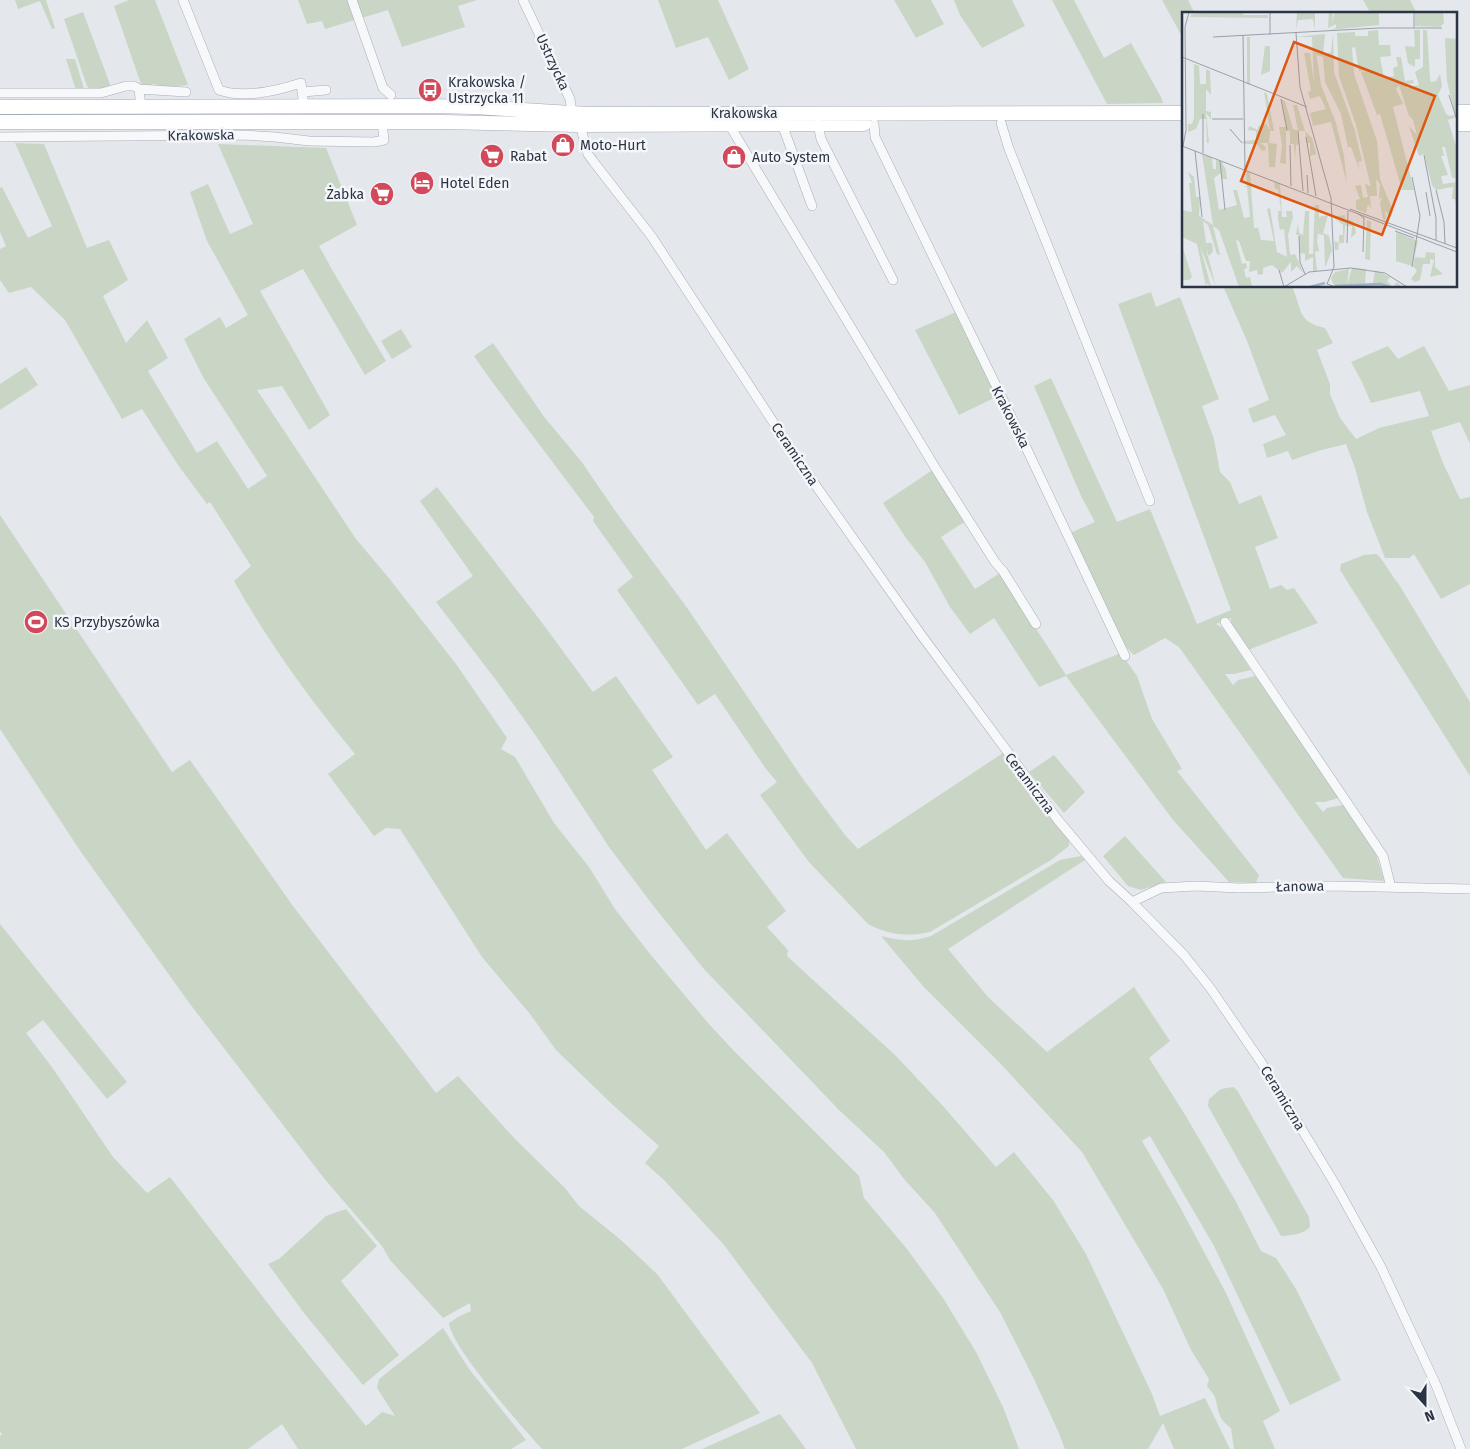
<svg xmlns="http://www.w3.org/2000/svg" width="1470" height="1449" viewBox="0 0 1470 1449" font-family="'Fira Sans',sans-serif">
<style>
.green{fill:#c9d6c5}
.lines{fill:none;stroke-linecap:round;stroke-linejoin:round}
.street-casing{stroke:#a9aeb7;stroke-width:10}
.primary-casing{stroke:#a3abb8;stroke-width:15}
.street{stroke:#f7f8fa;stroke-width:9}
.primary{stroke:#fff;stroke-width:14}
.labels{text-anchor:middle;stroke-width:5;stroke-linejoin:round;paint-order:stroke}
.street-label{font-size:14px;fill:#2b3445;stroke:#f4f6f9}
.poi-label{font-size:14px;fill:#2b3445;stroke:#f4f6f9;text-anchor:start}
.inset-river{fill:none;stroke:#9fb4cc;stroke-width:2.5}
.inset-road{fill:none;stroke:#9a9fa9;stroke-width:1}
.view{fill:#df570f;fill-opacity:0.15;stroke:#df570f;stroke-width:2.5}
.inset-edge{fill:none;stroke:#2b3445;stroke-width:2.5}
</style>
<rect width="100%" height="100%" fill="#e4e7ec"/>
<path class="green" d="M15 0H46L55 28 52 29 40 1 18 9Z
M129 0H155L188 85 164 87 154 84 145 86 141 84 114 6Z
M298 0H477L458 6 465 27 402 47 388 10 325 29 322 21 307 24Z
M658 0H718L749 69 729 80 708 37 676 48Z
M894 0H931L944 24 916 38Z
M954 0H1012L1025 26 982 48 960 15Z
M1052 0H1074L1104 58 1131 43 1161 97 1163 103 1107 104Z
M1162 0H1188L1195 14H1184V40Z
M1363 0H1410L1417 14H1371Z
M83 12 111 87 91 90 87 86 64 19Z
M66 59H75L84 89 76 90Z
M15 143 44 144 87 248 109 240 128 280 103 296 126 343 147 320 168 358 148 371 197 453 217 441 248 489 267 476 203 377 184 339 220 317 226 328 248 315 207 241 190 192 208 184 230 234 253 224 218 144 326 148 357 225 319 246 334 273 386 361 365 375 303 269 260 291 330 415 309 430 282 386 257 390 356 539 388 577 456 664 507 738 501 749 515 757 554 823 589 867 615 909 650 954 708 1023 735 1052 859 1176 864 1198 907 1249 943 1298 976 1352 1003 1407 1019 1449H856L812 1363 724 1245 664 1180 645 1163 659 1146 614 1106 556 1050 530 1014 482 957 400 829 386 828 374 836 328 774 355 754C310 700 268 642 234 581L251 566 210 502 207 504 178 465 142 409 122 419 65 320 31 287 9 293 0 280V249L6 246 0 232V188L2 187 28 238 52 226Z
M1223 286H1292C1302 309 1297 322 1325 328L1333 343 1317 350 1330 384V394L1340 418 1356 439 1379 428 1429 416 1420 391 1371 403 1362 382 1351 362 1388 346 1398 359 1424 346 1449 391 1470 385V444L1460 422 1431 431 1443 463 1460 499 1470 497V584L1441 599 1414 554 1409 558H1385L1367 512 1355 468 1346 444 1318 451 1292 460 1288 451 1267 458 1263 444 1286 435 1275 415 1253 423 1248 409 1269 400 1247 341Z
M1151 292 1156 307 1180 297 1219 399 1202 406 1214 439 1220 472 1230 482 1239 504 1261 495 1278 538 1255 547 1270 589 1281 585 1287 590 1294 588 1318 623 1248 650 1231 625V618L1216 624 1224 629 1251 670 1234 674H1225L1233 685 1238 680 1256 676 1339 798 1324 802H1315L1323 812 1327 808 1343 805 1376 854 1384 881 1343 878 1179 647 1165 638 1134 655 1126 647 1070 533 1095 522 1081 496 1034 386 1051 378 1117 522 1150 509 1197 624 1231 610 1118 304Z
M956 312 996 397 959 415 915 330Z
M401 329 412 347 392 359 381 341Z
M493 343 545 418 581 461 616 512 688 609 803 779 845 835 858 849 1003 753 1056 825 1069 840V846L1051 860 930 932C909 937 888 935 868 924L808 861 760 795 777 782 766 769 715 694 698 705 617 590 633 577 593 521 594 517 490 379 474 356Z
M26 367 38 385 0 410V384Z
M934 469 966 521 941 537 975 589 1000 573 1066 675 1121 653 1137 676 1152 719 1182 769 1177 771 1259 875 1256 883 1229 882 1173 820 1066 676 1039 687 994 618 970 634 950 607 925 562 906 538 883 503Z
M437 487 540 620 593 692 616 676 673 757 652 770 706 850 727 833 786 911 767 927 788 950 787 956 896 1056 943 1106 996 1167 1014 1152 1053 1200 1086 1254 1152 1394 1160 1416 1205 1398 1230 1449H1174L1163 1423 1148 1449H1065L1058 1431 1033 1377 1000 1312 935 1213 904 1179 884 1152 839 1110 703 968 652 904 609 847 536 736 499 684 436 602 473 576 420 501Z
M0 515 172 772 190 760 293 906 436 1093 458 1076 515 1139 565 1188 579 1206 621 1240 657 1274 760 1413 682 1449H542C522 1427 451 1347 449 1323L458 1317 471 1311 470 1303 443 1318 390 1260 382 1246 323 1177 190 1004 81 852 0 729Z
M1376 554C1383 558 1391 576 1398 583L1470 702V776L1340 570 1341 564 1364 555Z
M1054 755 1085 792 1064 813 1029 772Z
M1125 836 1166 882 1141 890 1128 886 1103 856Z
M1081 856 1085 860 948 949 988 997 1047 1052 1134 987 1170 1041 1149 1058 1184 1113 1235 1200 1261 1251 1276 1258 1296 1289 1341 1380 1290 1405 1214 1246 1150 1136 1142 1141 1180 1207 1226 1293 1280 1411 1263 1421 1275 1449H1234L1231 1428C1220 1421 1218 1412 1216 1400 1215 1395 1210 1390 1207 1386L1209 1379 1191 1350 1163 1289 1082 1152 999 1062 923 986 881 936C900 941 913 942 931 936L1060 860Z
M0 924 127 1082 107 1099 43 1020 26 1033 54 1070 113 1157 147 1193 170 1177 283 1323 366 1426 382 1412 395 1416 377 1388 379 1379 443 1328 469 1369 526 1440 511 1449H298L282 1424 248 1449H0V1436L2 1434 0 1431Z
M1233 1087 1237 1090 1309 1217 1310 1227C1302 1235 1292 1235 1281 1236L1208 1106 1209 1099 1221 1089Z
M346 1209 377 1246 341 1281 399 1355 363 1385 304 1313 268 1264 279 1259 326 1216Z
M780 1414 806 1449H702Z"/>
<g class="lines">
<g class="street-casing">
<path id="street" d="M183 0 219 90C244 99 276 91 301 83L304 107
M352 0 383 88 391 95
M523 0 570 99 572 113 580 125 588 154 593 161 652 237 802 466 922 636 1058 820 1109 881 1132 902 1184 955 1211 989 1261 1062 1335 1184 1381 1267 1436 1385 1461 1449
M139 89 186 92
M303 92 326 90
M0 93H101L126 86H134L139 89 141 107
M1001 123 1009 149 1150 501
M782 124 812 206
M818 124 821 139 893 280
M874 124 875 137 1023 441 1125 656
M731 125 733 131 936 469 995 562 1003 571 1036 624
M0 137 243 135 275 137 309 141 374 142 384 140 382 122
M1225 622 1383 856 1391 887
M1132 902 1161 888 1196 886 1239 888 1332 886 1470 889"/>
</g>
<g class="primary-casing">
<path id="primary" d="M0 107 429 106 474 107 587 114 1184 113
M1456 112H1470
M0 122H443L580 125 864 124
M1456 124H1470"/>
</g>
<use href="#street" class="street"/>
<use href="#primary" class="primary"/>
</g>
<defs>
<g id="bus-disc" transform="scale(1.25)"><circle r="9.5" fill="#d1495b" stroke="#f4f6f9"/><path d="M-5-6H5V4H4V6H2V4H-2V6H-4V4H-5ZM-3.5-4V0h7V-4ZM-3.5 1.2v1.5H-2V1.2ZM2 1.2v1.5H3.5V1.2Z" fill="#fff"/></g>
<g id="shop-disc" transform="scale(1.25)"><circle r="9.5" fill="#d1495b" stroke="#f4f6f9"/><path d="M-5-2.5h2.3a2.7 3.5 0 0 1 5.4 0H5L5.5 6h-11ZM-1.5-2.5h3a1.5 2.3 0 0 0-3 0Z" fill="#fff"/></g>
<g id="supermarket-disc" transform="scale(1.25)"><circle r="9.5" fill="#d1495b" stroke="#f4f6f9"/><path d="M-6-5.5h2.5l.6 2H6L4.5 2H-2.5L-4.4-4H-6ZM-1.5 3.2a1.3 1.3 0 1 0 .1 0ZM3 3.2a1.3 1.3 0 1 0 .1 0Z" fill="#fff"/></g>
<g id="hotel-disc" transform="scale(1.25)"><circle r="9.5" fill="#d1495b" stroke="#f4f6f9"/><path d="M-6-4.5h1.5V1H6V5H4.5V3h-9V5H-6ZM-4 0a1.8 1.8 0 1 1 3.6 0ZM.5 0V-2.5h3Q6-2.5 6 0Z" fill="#fff"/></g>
<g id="stadium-disc" transform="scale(1.25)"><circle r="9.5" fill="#d1495b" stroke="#f4f6f9"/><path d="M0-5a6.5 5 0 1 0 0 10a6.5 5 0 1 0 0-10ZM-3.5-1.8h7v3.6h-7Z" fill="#fff"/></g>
</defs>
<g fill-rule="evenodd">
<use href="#bus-disc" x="430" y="90"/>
<use href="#shop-disc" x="563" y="145"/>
<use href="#supermarket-disc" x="492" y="156"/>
<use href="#shop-disc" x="734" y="157"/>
<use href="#hotel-disc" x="422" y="183"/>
<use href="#supermarket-disc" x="382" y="194"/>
<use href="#stadium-disc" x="36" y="622"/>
</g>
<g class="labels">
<g class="street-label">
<text transform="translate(553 62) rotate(65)" y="5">Ustrzycka</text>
<text x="744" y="118">Krakowska</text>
<text transform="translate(201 135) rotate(-1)" y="5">Krakowska</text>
<text transform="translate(1011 417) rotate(63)" y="5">Krakowska</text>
<text transform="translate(795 454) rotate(56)" y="5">Ceramiczna</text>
<text transform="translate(1030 783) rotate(53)" y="5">Ceramiczna</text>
<text transform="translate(1300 886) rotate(-1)" y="5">Łanowa</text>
<text transform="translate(1283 1098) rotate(59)" y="5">Ceramiczna</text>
</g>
<g class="poi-label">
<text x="448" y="87">Krakowska /<tspan x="448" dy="16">Ustrzycka 11</tspan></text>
<text x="580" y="150">Moto-Hurt</text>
<text x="510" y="161">Rabat</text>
<text x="752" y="162">Auto System</text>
<text x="440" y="188">Hotel Eden</text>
<text x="364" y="199" text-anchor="end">Żabka</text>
<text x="54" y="627">KS Przybyszówka</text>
</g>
</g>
<g transform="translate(1182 12)">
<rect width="275" height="275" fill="#e4e7ec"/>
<path d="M38 0H61V3H86V6L8 5 9 2ZM115 0H133V18L131 7 116 8 114 18ZM147 0H151L150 11 153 0H197V13L148 18 154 16V12L146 16ZM233 0H261L262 11 258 15 233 14ZM196 18 197 33H208L209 44 198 45 202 66 212 64 211 56 216 54 214 45H219L223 69 231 68 232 71 225 72V76L237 73 233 60 241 55V18H245L248 67 249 70 254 69 258 62 260 74 256 83 264 102 268 104 273 103 265 69 263 29V26L275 27V105L266 108 275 137V196L273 187H270L271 175 254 178 250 173 242 142 237 144 227 114 235 123 231 108 227 104 217 73 214 77 221 92 211 95 232 178H220L198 102 195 103 179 60 190 58 177 59 173 35 170 36 172 62 195 129 198 167 211 199 209 205 203 199 204 209 201 207 198 191 200 186 197 187 198 172 194 167 195 184H188L189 197 186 192 184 201 174 197V188L178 187 173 174 179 173 181 186 186 185 183 171 189 175 174 113 157 64 155 21 173 20V24H186V19ZM260 135H263L270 166H273L274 170 261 172 259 164 266 163 259 144H262ZM232 18H238V47H233V55L226 51 223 34 233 35ZM151 21 152 60 173 119 180 149 176 150 178 159 169 135H166L159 102 143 70 141 45 135 43V46L139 73 154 111 162 144 165 172 149 110 131 114 128 101 144 97 138 84 128 87 126 80 129 79 122 41H128L132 72 130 25H114L143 22 141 43 149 40ZM65 25H68V73L65 72ZM83 34H88V59L79 63ZM12 52 17 54 18 72H24V57L28 59 29 83 24 77V99L29 100V107L24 101 27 131H25L24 107H18L14 117 6 120V112H10L12 106ZM82 80 85 82 92 119H88L87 131 95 132 93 155H87L86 131H78L83 134 84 138 80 139 75 132H61V129L74 128V119L66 118 67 114 76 118V114L84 112 88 118ZM100 88 103 89 111 117 115 118 117 132 114 133 113 148 112 132H108V119H104V152L98 151 100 133 97 115H104ZM111 93H115L123 119 130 126 134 142 128 144V131H125L123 119H116ZM20 142 30 146 31 157H34V148L40 150 44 158 45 167H40L39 161 32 166 37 198 55 193 51 178H55L62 206 68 205 65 175H61L65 174 64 159 68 161 72 216H76L79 228 92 229 85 197 88 196 95 240 105 245 102 217 98 218 96 207V199H99L96 177H93L92 170 98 172 100 205H105L104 199H110L111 205 106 223 108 243 113 242 122 262 115 254 109 260V250L100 261 90 253 81 256V262L76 263 75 258 67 260 68 249H64L57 229 54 228 60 252 64 251 65 256 62 257 64 266 68 265 70 275H57L37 218 31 214 38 243 35 242 26 213 21 209 24 231H30L31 239 27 244 24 237 34 275 18 234 29 275 25 271 24 275 15 232 0 225V198L10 200 7 171H10L6 160 12 165 14 185H18L17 204 31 213ZM133 188V193H137V205L146 203 141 221 147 224 150 238 143 256 142 223 136 222 137 213 135 229 137 239 133 240 135 259H131V245L123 249V242L118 241 117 223H114L116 211 117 221 121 223 123 199H127V242H131ZM163 203V207L171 209 174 221 169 226 170 214H163L162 231H157L156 238H153L152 229 157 231V223H161V213L151 205ZM185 208 189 210 188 248 183 247ZM214 220 236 229 230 254 214 249ZM0 233 10 265 7 268H1L0 262ZM244 240 253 241V255L261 262 248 265 252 248 248 247V252H241L238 268 233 270 229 267 235 259 231 254 233 245 243 246ZM170 256 184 257 183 272 191 271 193 258 208 265 205 269 211 275 215 270 220 275 152 274 149 266 153 260 167 257 165 273Z" fill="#c9d6c5" fill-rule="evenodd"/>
<path class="inset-river" d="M153 274 199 272 207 275M128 275 143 271"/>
<path class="inset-road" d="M232 0V16M114 21 118 75 149 186 152 255 145 272 151 274M61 23 63 158M88 23V0M31 25 197 16H260M0 45 125 95M267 83 275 108M99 87 105 118M21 102V141M30 107H61M48 117 60 131M116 119 121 179M124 125 134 184M108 133 109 174M0 134 275 240M1 134 4 118 3 15 7 0M13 139 20 205M242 143 254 206V228M38 149 43 198M125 163 126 181M230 165 238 204 230 255M254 178 262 210 263 232M244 180 248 204M168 197 275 236M175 201 182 206 181 240M213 219 232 226M117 224 118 250 123 262M165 231 166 199M97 258 102 275M102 275 127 260 169 256 203 261 225 275"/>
<path class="view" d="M112 30 253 84 200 223 59 169Z"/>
<rect width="275" height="275" class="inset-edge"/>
</g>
<g transform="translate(1425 1404) rotate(159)" stroke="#f4f6f9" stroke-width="4" paint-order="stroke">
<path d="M0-4L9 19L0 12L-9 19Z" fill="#2b3445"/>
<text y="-8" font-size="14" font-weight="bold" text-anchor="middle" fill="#2b3445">N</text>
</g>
</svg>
